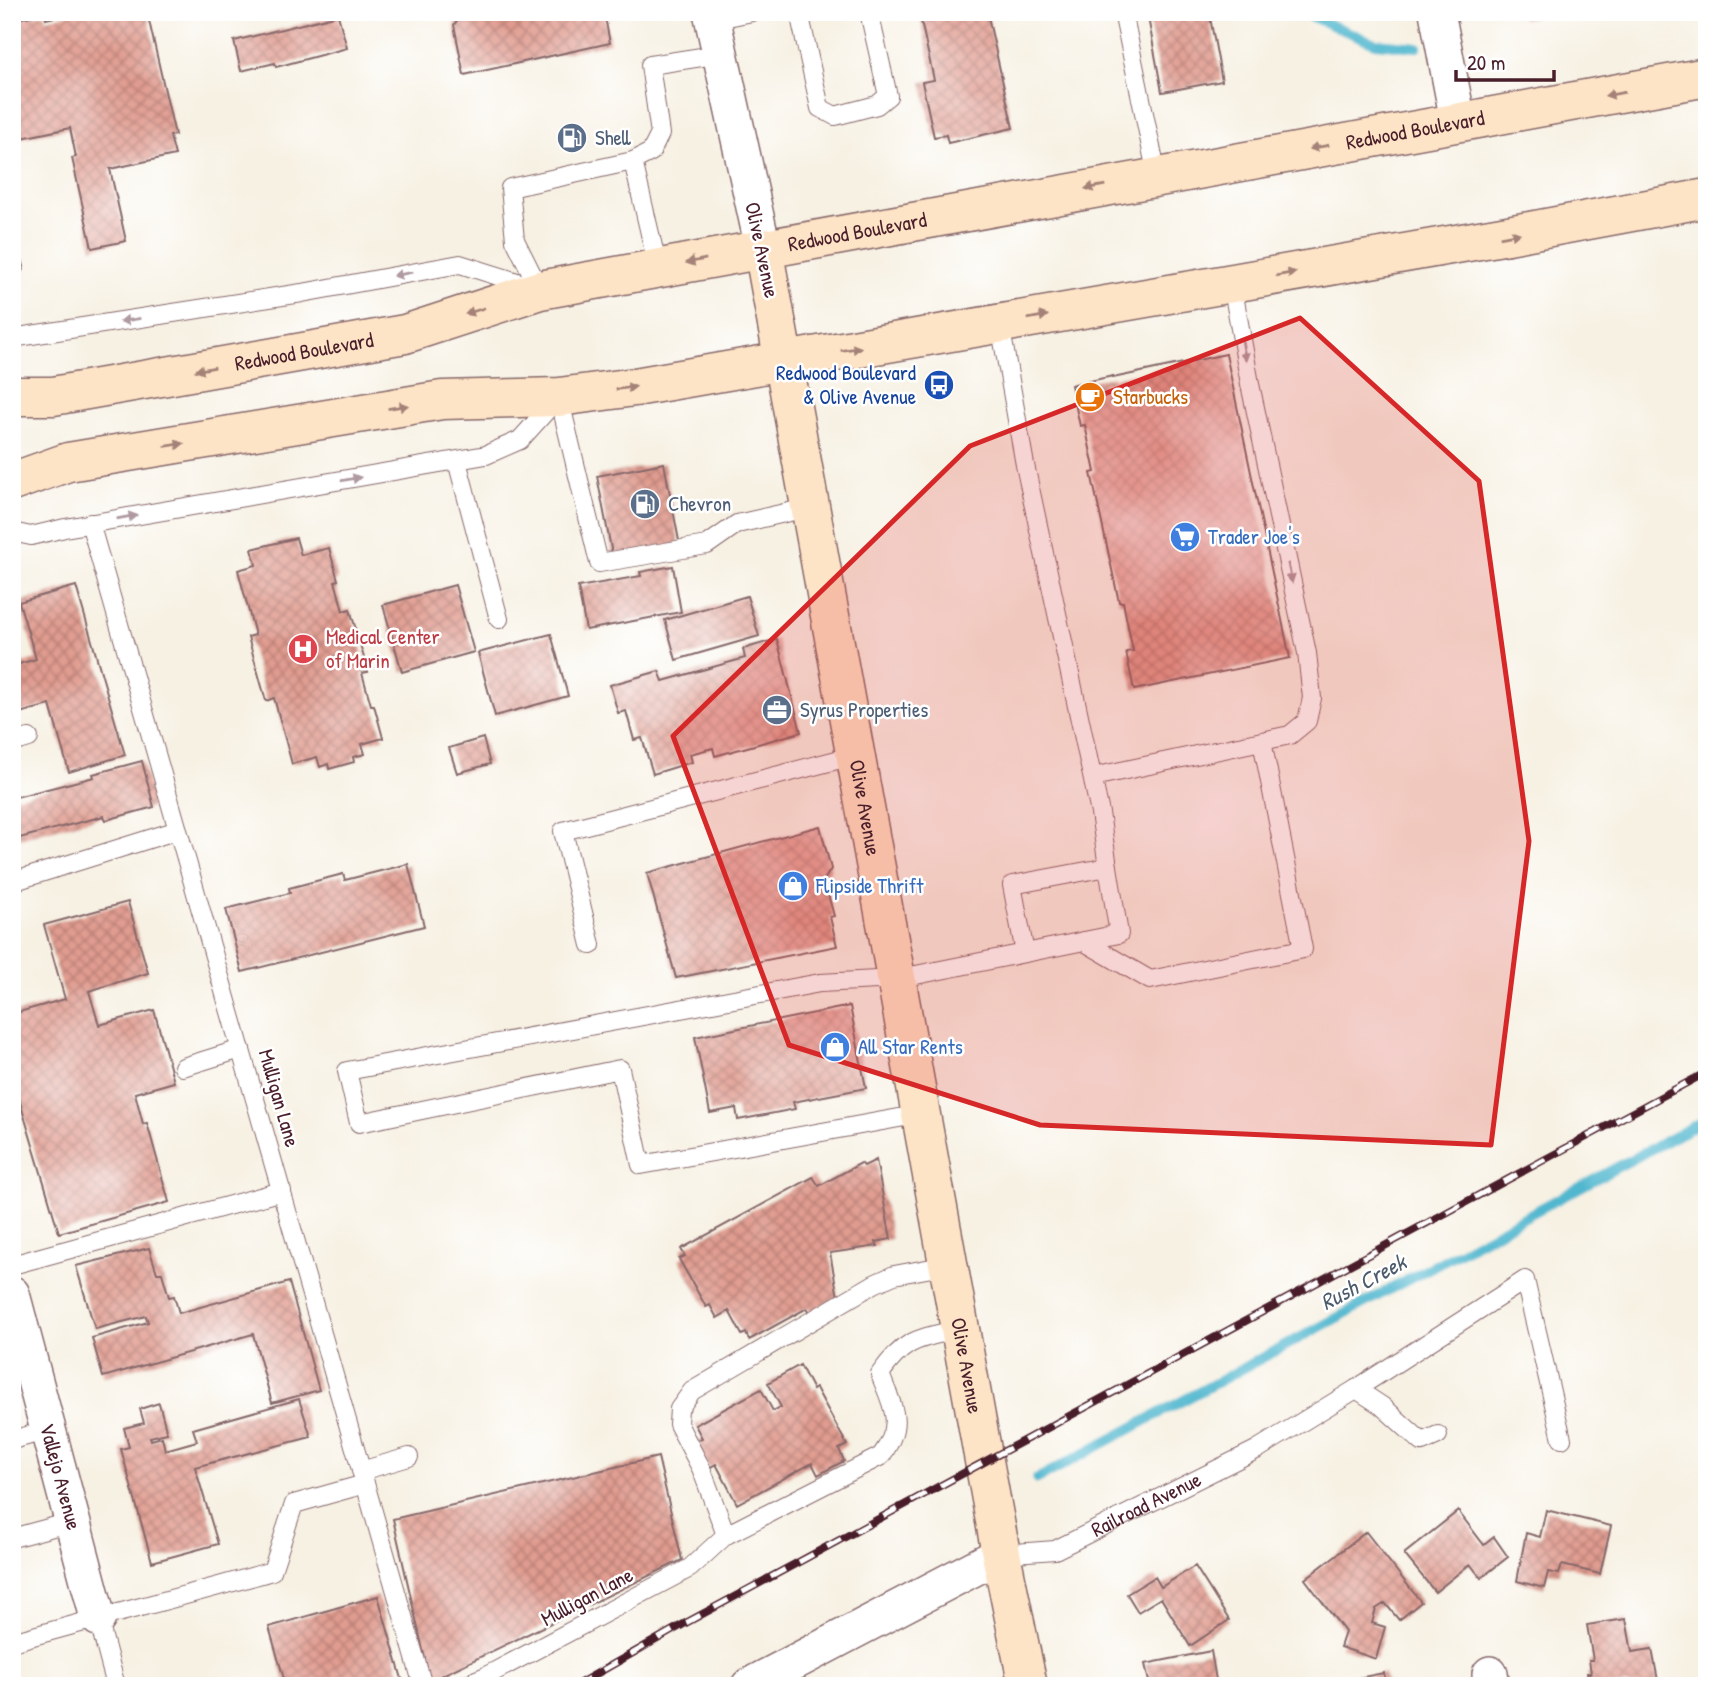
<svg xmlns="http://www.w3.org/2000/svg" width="1719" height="1698" viewBox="0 0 1719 1698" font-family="'Patrick Hand',sans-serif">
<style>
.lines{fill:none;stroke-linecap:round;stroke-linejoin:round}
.stream{stroke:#51b7cf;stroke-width:10}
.building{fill:url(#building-cross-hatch)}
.lane-casing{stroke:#87686b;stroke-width:20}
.street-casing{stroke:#87686b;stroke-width:38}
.secondary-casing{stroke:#87686b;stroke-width:41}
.lane{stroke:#fff;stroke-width:18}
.street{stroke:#fff;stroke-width:35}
.secondary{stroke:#fee4c6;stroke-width:38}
.rail-casing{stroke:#4a1f2b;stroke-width:8}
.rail{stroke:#fff;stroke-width:5;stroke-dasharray:16;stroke-linecap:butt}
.oneway{fill:#a48278}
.oneway2{fill:#ae9aa0}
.marked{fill:#d62828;fill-opacity:0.2;stroke:#d62828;stroke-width:5;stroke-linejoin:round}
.labels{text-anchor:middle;stroke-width:5;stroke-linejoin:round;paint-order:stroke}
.street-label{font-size:21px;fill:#4a1f2b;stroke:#fff}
.service-label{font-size:21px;fill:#4e5e75;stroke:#fff;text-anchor:start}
.transit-label{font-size:21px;fill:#164399;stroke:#fff;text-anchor:end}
.food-label{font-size:21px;fill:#c56008;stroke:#fff;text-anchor:start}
.shop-label{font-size:21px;fill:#366cbe;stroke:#fff;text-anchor:start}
.health-label{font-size:21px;fill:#be3a42;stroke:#fff;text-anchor:start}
.water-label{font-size:23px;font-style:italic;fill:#4d5c6d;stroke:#fff}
</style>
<defs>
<pattern id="building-cross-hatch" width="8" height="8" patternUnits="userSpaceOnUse" patternTransform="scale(1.75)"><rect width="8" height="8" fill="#e19c90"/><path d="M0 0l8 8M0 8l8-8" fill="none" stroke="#b87f76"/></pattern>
</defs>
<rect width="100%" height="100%" fill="#fff"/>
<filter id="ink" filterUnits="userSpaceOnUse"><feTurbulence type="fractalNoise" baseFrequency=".0143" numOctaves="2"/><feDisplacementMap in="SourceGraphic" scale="14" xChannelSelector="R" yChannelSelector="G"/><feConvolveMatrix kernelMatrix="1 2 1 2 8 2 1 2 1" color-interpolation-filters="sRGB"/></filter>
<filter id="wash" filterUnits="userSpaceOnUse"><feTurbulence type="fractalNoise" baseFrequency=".00686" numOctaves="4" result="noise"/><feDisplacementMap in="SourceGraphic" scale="28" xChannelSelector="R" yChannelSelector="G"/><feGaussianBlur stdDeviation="1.57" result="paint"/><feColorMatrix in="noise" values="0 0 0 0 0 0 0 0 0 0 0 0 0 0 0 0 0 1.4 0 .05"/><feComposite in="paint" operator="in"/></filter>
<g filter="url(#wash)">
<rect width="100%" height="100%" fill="#f7f1e3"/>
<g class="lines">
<path class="stream" d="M1300 12 1375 43 1417 47
M1037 1479 1707 1119"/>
</g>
<g id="blocks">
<path class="building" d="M68 12H147L175 135 170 136 175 155 110 169 126 241 92 248 72 158 76 157 70 128 12 140V20L45 13 46 19 68 14Z
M463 12H604L610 43 464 75 454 25Z
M919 12H987L1013 128 948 143 946 135 934 137 922 82 934 80Z
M1147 12H1209L1222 81 1162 92Z
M1521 12H1552V14L1522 19Z
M338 15 347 48 276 67 275 63 241 71 234 41Z
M12 220 24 267 20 275 12 276Z
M1226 354 1290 658 1134 690 1126 652 1133 651 1123 602H1119L1091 473 1095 472 1085 425 1080 426 1071 385 1113 376V378Z
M664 463 680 546 613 559 597 476Z
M296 538 301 555 329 548 338 580 335 581 343 611 350 609 368 672 362 673 371 705H374L383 738 362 744 365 754 353 757 354 762 329 769 328 764 320 767 317 757 292 764 274 698 266 701 248 637 255 635 238 570 256 565 252 549Z
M673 566 681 612 586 630 578 587 641 576 640 572Z
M455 585 474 652 402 672 383 605Z
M76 586 125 755 69 772 50 705 12 715V666L36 659 19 602Z
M747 596 759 636 676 660 665 620Z
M551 634 568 696 495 716 478 653Z
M777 639 801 732 715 756 713 748 690 754 692 762 653 774 642 738 634 740 626 711 618 713 610 685 659 671 663 681 745 658 743 649Z
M483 738 490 764 457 773 449 748Z
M142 761 154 807 106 820 104 816 12 840V798L94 777 93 774Z
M820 826 831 869 824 880 834 916 830 917 837 946 676 978 647 873Z
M408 864 424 926 242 972 226 909 290 893 289 888 343 874 345 880Z
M128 902 148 973 89 991 99 1025 154 1010 174 1082 135 1093 143 1124 147 1123 169 1202 59 1233 12 1075V1014L65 999 44 925Z
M850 1006 866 1088 793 1102 795 1109 738 1120 736 1108 710 1113 695 1037Z
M876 1160 891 1239 876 1242 878 1246 830 1253 838 1297 810 1312 807 1308 749 1340 746 1333 742 1335 729 1311 717 1318 710 1305 706 1307 679 1259 685 1256 681 1249 813 1177 819 1186 861 1163 864 1166Z
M149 1248 157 1273H162L169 1297 174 1296 179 1313 289 1282 319 1390 272 1403 253 1334 103 1377 92 1338 148 1322 146 1316 95 1329 76 1266Z
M800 1365 813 1390 816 1388 847 1445 839 1449 844 1461 818 1475 812 1463 737 1504 716 1464 709 1468 694 1441 702 1438 695 1425 761 1389 773 1411 781 1407 768 1383Z
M299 1399 311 1437 195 1467 218 1544 152 1562 121 1449 129 1447 124 1428 144 1423 140 1409 159 1403 167 1433 150 1437 151 1440 162 1437 165 1450 197 1441 193 1429Z
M658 1457 682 1560 430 1681 393 1519Z
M1546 1510 1611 1526 1600 1574 1562 1565 1559 1574 1548 1572 1544 1588 1517 1581 1526 1533 1540 1537Z
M1458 1511 1484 1545 1494 1537 1508 1557 1481 1578 1470 1564 1435 1592 1404 1554Z
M1366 1532 1421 1602 1399 1620 1385 1603 1376 1609 1372 1623 1385 1627 1376 1659 1340 1647 1345 1632 1305 1579Z
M1195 1566 1229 1620 1190 1646 1161 1598 1138 1612 1127 1594 1155 1577 1161 1587Z
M378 1596 404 1686H286L269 1627Z
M1626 1619 1632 1652 1652 1649 1659 1686H1590L1587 1673H1591L1589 1660H1593L1587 1625Z
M1211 1651 1217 1686H1150L1145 1664Z
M1384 1673 1387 1686H1343L1342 1681Z"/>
</g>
</g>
<g filter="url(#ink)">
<use href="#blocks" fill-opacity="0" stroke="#87686b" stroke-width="2"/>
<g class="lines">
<g class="lane-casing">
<g id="lane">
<path d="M799 12 820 108 835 116 877 105 888 96 869 12"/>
<path d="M1123 12 1157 176"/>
<path d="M713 20 752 12"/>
<path d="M633 161 658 268"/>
<path d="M540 290 515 240 510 188 633 161 651 152 660 134 650 65 721 54"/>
<path d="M12 338 302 293 460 264 530 286"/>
<path d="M559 397 599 563 707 545 737 524 811 507"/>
<path d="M457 461 499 619"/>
<path d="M90 523 423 1686"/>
<path d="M12 532 31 536 65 528 486 455 520 440 555 401"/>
<path d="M12 743 29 738"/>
<path d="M1093 777 1290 735 1307 721 1312 698 1307 653 1250 384 1232 284"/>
<path d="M12 882 178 830"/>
<path d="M1083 941 1150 980 1303 949 1262 741"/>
<path d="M591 945 563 831 856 755"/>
<path d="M1025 953 1119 934 1108 867"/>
<path d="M183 1067 241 1049"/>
<path d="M921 1114 641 1165 620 1069 359 1123 347 1071 820 983 896 979 1025 953 1012 885 1108 867 1100 813 1025 465 1000 324"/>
<path d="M12 1265 282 1191"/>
<path d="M948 1265 894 1275 874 1284 692 1391 679 1409 678 1424 701 1468 726 1535 881 1456C905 1423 893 1408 880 1374 906 1337 919 1339 960 1329"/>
<path d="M1356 1389 1382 1406 1422 1442 1438 1435"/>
<path d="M12 1440 48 1430"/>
<path d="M361 1471 409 1457"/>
<path d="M12 1538 71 1522"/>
<path id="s1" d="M1001 1554 1055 1550 1256 1450 1356 1389 1525 1280 1562 1439"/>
<path d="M98 1618 116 1686"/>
<path d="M12 1642C99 1617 186 1596 272 1571L294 1504 365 1484"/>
<path d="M461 1686 486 1676 690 1568 726 1535"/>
</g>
</g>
<g class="street-casing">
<g id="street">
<path d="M711 12 763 248"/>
<path d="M1437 12 1458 121"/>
<path id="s2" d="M12 1294 98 1618"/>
<path d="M1490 1674 1492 1686"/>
<path d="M749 1686 1001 1554"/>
</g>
</g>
<g class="secondary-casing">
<g id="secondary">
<path id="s3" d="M763 248 1001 1554 1028 1686"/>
<path id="s4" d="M12 396H53L405 334 540 290 1707 77"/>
<path d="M12 482 68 462 442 400 559 397 635 387 1508 235 1707 198"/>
</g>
</g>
<use href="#lane" class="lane"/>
<use href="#street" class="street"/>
<use href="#secondary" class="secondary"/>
<g class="rail-casing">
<path id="rail" d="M575 1686 682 1625 1707 1072"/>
</g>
<use href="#rail" class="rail"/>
</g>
<defs><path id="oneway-solid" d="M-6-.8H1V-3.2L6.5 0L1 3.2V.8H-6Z" transform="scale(1.75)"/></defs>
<g class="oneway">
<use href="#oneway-solid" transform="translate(1615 94) rotate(170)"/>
<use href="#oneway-solid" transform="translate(1319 147) rotate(170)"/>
<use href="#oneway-solid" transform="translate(1095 187) rotate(170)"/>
<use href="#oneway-solid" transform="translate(1510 235) rotate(-10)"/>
<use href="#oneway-solid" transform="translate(696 261) rotate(169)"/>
<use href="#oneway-solid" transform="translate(1286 274) rotate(-10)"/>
<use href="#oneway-solid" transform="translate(475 311) rotate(162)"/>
<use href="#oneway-solid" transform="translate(1038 317) rotate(-10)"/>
<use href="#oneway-solid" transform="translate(851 349) rotate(-9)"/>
<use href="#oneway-solid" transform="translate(205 369) rotate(170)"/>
<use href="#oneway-solid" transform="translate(626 388) rotate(-8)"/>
<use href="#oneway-solid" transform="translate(398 407) rotate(-9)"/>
<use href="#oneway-solid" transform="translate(174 445) rotate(-9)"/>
</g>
<g class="oneway2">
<use href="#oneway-solid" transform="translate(403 274) rotate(169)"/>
<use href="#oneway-solid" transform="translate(130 320) rotate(171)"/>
<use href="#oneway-solid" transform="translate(1244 351) rotate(80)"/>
<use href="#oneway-solid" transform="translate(351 479) rotate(-10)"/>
<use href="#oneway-solid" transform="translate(127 517) rotate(-10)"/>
<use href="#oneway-solid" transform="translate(1290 573) rotate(78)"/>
</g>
</g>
<path class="marked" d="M1300 318 1479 481 1529 841 1491 1145 1040 1125 789 1045 673 736 970 446Z"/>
<defs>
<g id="fuel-disc" transform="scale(1.575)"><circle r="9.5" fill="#5c6f8a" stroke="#fff"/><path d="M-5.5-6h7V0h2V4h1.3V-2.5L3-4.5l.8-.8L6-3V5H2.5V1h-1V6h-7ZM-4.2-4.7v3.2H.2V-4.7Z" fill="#fff"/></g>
<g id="bus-disc" transform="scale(1.575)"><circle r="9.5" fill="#1a4fb4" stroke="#fff"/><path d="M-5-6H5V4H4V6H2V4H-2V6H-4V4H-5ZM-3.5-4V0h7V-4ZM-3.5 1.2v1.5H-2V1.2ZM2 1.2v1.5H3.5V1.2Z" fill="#fff"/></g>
<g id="cafe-disc" transform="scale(1.575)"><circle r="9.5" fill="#e8710a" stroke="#fff"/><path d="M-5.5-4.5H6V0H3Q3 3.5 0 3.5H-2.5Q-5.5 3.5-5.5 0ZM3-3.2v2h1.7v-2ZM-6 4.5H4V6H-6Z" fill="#fff"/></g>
<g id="supermarket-disc" transform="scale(1.575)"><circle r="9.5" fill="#3f7fe0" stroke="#fff"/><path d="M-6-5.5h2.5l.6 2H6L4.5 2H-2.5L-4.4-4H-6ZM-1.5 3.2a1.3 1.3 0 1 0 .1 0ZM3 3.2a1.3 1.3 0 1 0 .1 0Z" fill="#fff"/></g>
<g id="hospital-disc" transform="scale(1.575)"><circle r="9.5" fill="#e0444e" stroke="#fff"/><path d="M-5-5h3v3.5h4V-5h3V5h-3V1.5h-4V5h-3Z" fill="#fff"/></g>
<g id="office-disc" transform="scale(1.575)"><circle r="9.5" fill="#5c6f8a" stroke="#fff"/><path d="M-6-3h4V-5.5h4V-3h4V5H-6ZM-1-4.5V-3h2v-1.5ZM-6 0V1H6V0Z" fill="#fff"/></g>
<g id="shop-disc" transform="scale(1.575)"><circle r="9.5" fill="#3f7fe0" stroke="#fff"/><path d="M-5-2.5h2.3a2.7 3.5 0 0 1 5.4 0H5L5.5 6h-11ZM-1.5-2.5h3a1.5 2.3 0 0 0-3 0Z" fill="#fff"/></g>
</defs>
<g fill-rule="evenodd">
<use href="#fuel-disc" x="572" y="138"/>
<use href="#bus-disc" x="939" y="385"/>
<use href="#cafe-disc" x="1090" y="397"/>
<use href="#fuel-disc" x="645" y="504"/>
<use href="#supermarket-disc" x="1185" y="537"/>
<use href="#hospital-disc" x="303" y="649"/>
<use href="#office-disc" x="777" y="710"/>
<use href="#shop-disc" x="793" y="886"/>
<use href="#shop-disc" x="835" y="1047"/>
</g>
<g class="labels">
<g class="street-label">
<text dy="7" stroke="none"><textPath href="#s4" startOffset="1430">Redwood Boulevard</textPath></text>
<text dy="7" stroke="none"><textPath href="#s4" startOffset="863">Redwood Boulevard</textPath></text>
<text transform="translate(762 250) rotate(78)" y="7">Olive Avenue</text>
<text dy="7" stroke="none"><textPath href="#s4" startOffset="296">Redwood Boulevard</textPath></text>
<text dy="7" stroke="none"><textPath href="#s3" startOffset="569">Olive Avenue</textPath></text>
<text transform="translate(279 1098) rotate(74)" y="7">Mulligan Lane</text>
<text dy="7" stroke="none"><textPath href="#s3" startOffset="1136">Olive Avenue</textPath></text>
<text dy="7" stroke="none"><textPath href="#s2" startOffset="189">Vallejo Avenue</textPath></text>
<text dy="7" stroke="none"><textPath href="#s1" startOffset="156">Railroad Avenue</textPath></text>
<text transform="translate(587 1597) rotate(-28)" y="7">Mulligan Lane</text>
</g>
<g class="service-label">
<text x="595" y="145">Shell</text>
<text x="668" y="511">Chevron</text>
<text x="800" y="717">Syrus Properties</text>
</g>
<g class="transit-label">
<text x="916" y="380">Redwood Boulevard<tspan x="916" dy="24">&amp; Olive Avenue</tspan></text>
</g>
<g class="food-label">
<text x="1113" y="404">Starbucks</text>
</g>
<g class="shop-label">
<text x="1208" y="544">Trader Joe's</text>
<text x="816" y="893">Flipside Thrift</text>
<text x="858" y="1054">All Star Rents</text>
</g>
<g class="health-label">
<text x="326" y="644">Medical Center<tspan x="326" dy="24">of Marin</tspan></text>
</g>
<g class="water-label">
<text transform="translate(1363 1282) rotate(-28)" y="8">Rush Creek</text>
</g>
</g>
<rect width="1719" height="1698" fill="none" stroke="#fff" stroke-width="42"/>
<path d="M1456 70v10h98v-10" fill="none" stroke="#4a1f2b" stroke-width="3.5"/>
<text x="1467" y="70" font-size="21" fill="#4a1f2b" stroke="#ffffff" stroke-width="5" paint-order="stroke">20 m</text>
</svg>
